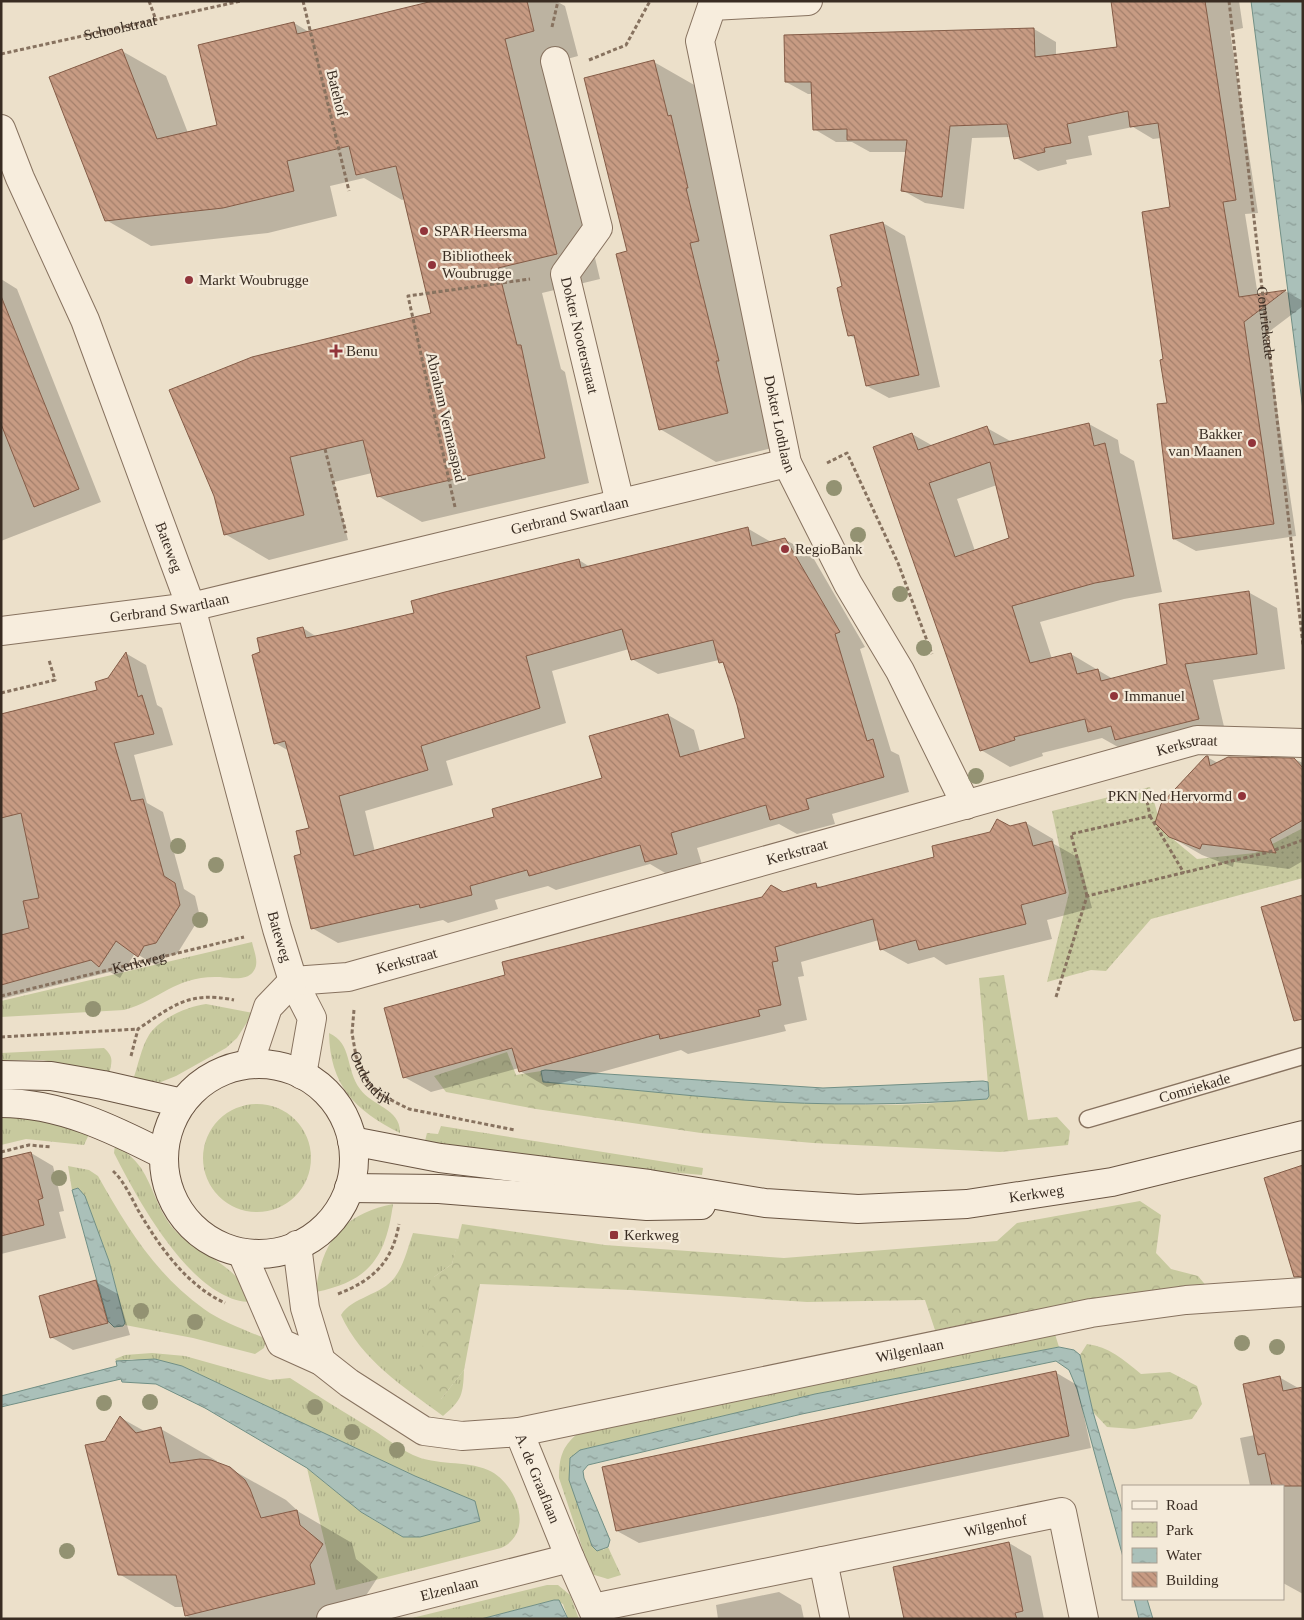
<svg xmlns="http://www.w3.org/2000/svg" width="1304" height="1620" viewBox="0 0 1304 1620" font-family="'Times New Roman',serif">
<style>
.grass{fill:url(#grass-tufts)}
.forest{fill:url(#forest-crowns)}
.park{fill:url(#park-dots)}
.water{fill:url(#water-ripples);stroke:#718f85}
.shadow{fill:#0003;fill-rule:evenodd}
.building{fill:url(#building-back-hatch);stroke:#845c47;fill-rule:evenodd}
.lines{fill:none;stroke-linecap:round;stroke-linejoin:round}
.lane-casing{stroke:#87725f;stroke-width:19}
.street-casing{stroke:#87725f;stroke-width:30}
.secondary-casing{stroke:#695442;stroke-width:30}
.path{stroke:#87725f;stroke-width:3;stroke-dasharray:4 2.5;stroke-linecap:butt}
.lane{stroke:#f7eddd;stroke-width:16}
.street{stroke:#f7eddd;stroke-width:28}
.secondary{stroke:#f7eddd;stroke-width:28}
.tree{fill:#939272}
.poi-dot{fill:#91343a;stroke:#f4ead9;stroke-width:2}
.labels{text-anchor:middle;stroke-width:4.5;stroke-linejoin:round;paint-order:stroke}
.street-label{font-size:15px;fill:#392c22;stroke:#f4ead9}
.poi-label{font-size:15px;fill:#392c22;stroke:#f4ead9;text-anchor:start}
</style>
<defs>
<pattern id="grass-tufts" width="24" height="20" patternUnits="userSpaceOnUse" patternTransform="scale(1.25)"><rect width="24" height="20" fill="#c7c99e"/><path d="M3 7l-1-3M5 7V3M7 7l1-3M15 17l-1-3M17 17v-4M19 17l1-3" fill="none" stroke="#acad88"/></pattern>
<pattern id="forest-crowns" width="20" height="18" patternUnits="userSpaceOnUse" patternTransform="scale(1.25)"><rect width="20" height="18" fill="#c7c99e"/><path d="M2 6a3 3 0 1 1 6 0M12 15a3 3 0 1 1 6 0" fill="none" stroke="#acad88"/></pattern>
<pattern id="park-dots" width="8" height="8" patternUnits="userSpaceOnUse" patternTransform="scale(1.25)"><rect width="8" height="8" fill="#c7c99e"/><path d="M2 2h.1M6 6h.1" fill="none" stroke="#acad88" stroke-width="1.8" stroke-linecap="round"/></pattern>
<pattern id="water-ripples" width="26" height="14" patternUnits="userSpaceOnUse" patternTransform="scale(1.25)"><rect width="26" height="14" fill="#aac0b9"/><path d="M2 4q2-2 4 0t4 0M15 11q2-2 4 0t4 0" fill="none" stroke="#8b9c96"/></pattern>
<pattern id="building-back-hatch" width="6" height="6" patternUnits="userSpaceOnUse" patternTransform="scale(1.25)"><rect width="6" height="6" fill="#c79b83"/><path d="M-1 5l2 2M0 0l6 6M5-1l2 2" fill="none" stroke="#a37f6b"/></pattern>
</defs>
<rect width="100%" height="100%" fill="#ece0ca"/>
<path class="grass" d="M252 942C254 952 260 963 253 972 246 981 231 978 220 977 176 975 162 999 124 1010L1 1017V1001Z
M206 1004 253 1013 237 1038 226 1048 176 1076 161 1082 133 1080C138 1066 141 1048 149 1035 159 1019 188 1006 206 1004Z
M329 1033C353 1044 345 1069 360 1089 372 1106 401 1109 400 1133 354 1110 330 1085 329 1033Z
M104 1048C114 1057 112 1061 109 1074L43 1060H1V1053Z
M203 1158a54 54 0 1 1 108 0a54 54 0 1 1-108 0Z
M1 1113 33 1117 90 1132 84 1145 26 1139 1 1145Z
M441 1126 703 1168 702 1175 533 1160 425 1141 427 1133 438 1134Z
M115 1145C125 1151 134 1158 141 1168 153 1186 157 1208 171 1226 190 1249 221 1258 240 1281 244 1287 247 1295 251 1302 192 1302 137 1198 114 1153Z
M68 1166 89 1170 98 1176C126 1226 156 1275 204 1309 222 1322 246 1330 266 1339L264 1348 255 1354 193 1338 125 1325 109 1261 78 1188 72 1190Z
M393 1204C386 1257 370 1281 316 1292 321 1242 343 1214 393 1204Z
M413 1233 459 1239 452 1264 434 1277 441 1399 464 1370C463 1395 462 1400 443 1416 404 1387 361 1360 341 1315 352 1297 382 1295 395 1277 404 1265 408 1247 413 1233Z
M1054 1331 1059 1347 815 1394 580 1450 569 1465 603 1550 608 1547 621 1575 608 1579 591 1574 559 1478C559 1458 562 1447 577 1434Z
M152 1353 185 1356 270 1380 290 1378C318 1396 347 1414 375 1431 387 1439 400 1449 413 1455 436 1466 465 1460 488 1470 516 1482 536 1532 501 1548L336 1590 307 1468 361 1512 382 1525 475 1501 415 1476 182 1366 132 1359 116 1361 115 1359 125 1355Z
M547 1585H558L570 1595 579 1619H568L563 1604 554 1600 481 1619H408Z"/>
<path class="forest" d="M1004 975 1028 1120 1057 1117 1070 1131 1068 1145 1000 1152 813 1143 701 1133 536 1109 446 1092 434 1076 507 1052 516 1075 541 1071 543 1082C669 1091 794 1109 921 1104 944 1103 967 1099 989 1096L979 978Z
M1140 1201 1161 1215 1156 1253 1171 1269 1198 1276 1208 1288 1087 1301 935 1330 925 1300 807 1302 630 1290 480 1284 464 1370 441 1399 424 1388 418 1376 434 1277 452 1264 462 1224 605 1245 784 1258 997 1241 1017 1223Z
M1087 1344C1109 1347 1123 1359 1141 1374L1170 1372 1197 1386 1202 1404 1192 1419 1134 1429 1107 1427 1093 1412 1080 1355Z"/>
<path class="park" d="M1150 787 1162 830 1197 859 1255 853 1303 828V878L1151 919 1106 971 1091 970 1047 982 1069 893 1052 811Z"/>
<path class="water" d="M1251 1H1303V410Z
M545 1070 823 1088 983 1081 988 1082 989 1096 987 1099C906 1105 825 1106 743 1100 676 1095 610 1087 543 1082L541 1071Z
M78 1188 85 1196 109 1261 125 1323 123 1326 114 1327 108 1321 72 1190Z
M1059 1347 1074 1350 1080 1355 1093 1412 1123 1514V1557L1077 1389 1069 1370 1056 1361 802 1414 588 1465 583 1471 584 1478 610 1540 608 1547 597 1551 592 1546 569 1480 570 1458 580 1450 815 1394Z
M155 1359 182 1366 415 1476 475 1501 480 1521 420 1537H403L361 1512 307 1468 205 1408 156 1384 122 1382 121 1379 1 1407V1396L117 1366 116 1361Z
M1134 1599H1147L1153 1619H1139Z
M554 1600H559L568 1619H481Z"/>
<path class="shadow" d="M437 1H556L565 6 578 56 549 64 600 279 542 293 561 369 565 372 589 483 422 522 378 496 372 473 334 482 348 540 269 560 225 534 215 495 432 314 405 199 402 200 364 178 330 186 337 216 268 233 151 246 106 220 122 51 166 76 188 133 218 126 294 23 309 32Z
M1112 1H1239L1243 28 1230 31 1258 213 1245 214 1258 296 1285 291 1303 301V306L1266 334 1296 536 1196 551 1174 539 1165 360 1171 208 1161 138 1153 139 1133 127 1088 136 1092 155 1066 160 1067 164 1038 171 1016 158 1011 137 972 138 964 209 925 203 902 190 907 152H870L852 142H836L814 129 813 94H808L786 82 1034 29 1056 42V56L1119 49Z
M654 62 710 94 784 445 716 462 660 429 628 252Z
M883 223 905 236 940 387 889 398 867 386 856 339 849 335 844 287Z
M1 279 17 289 101 502 1 541Z
M1089 424 1118 440 1120 453 1134 461 1162 592 1124 599 1040 622 1052 659 1071 654 1113 679 1168 665 1248 592 1277 608 1285 669 1213 680 1226 735 1144 756 1126 745 1118 747 1102 738 1042 753 1043 756 1010 767 981 750 912 434 933 446 987 428 1012 442ZM997 485 1011 539 975 551 957 499Z
M747 528 771 542 784 539 811 554 865 647 860 649 891 751 899 755 909 792 832 814 835 824 797 834 779 824 697 848 703 868 672 877 650 864 556 890 548 886 495 900 498 909 448 923 443 920 338 943 312 928 303 855 310 829 289 751 275 743 262 653 303 628 317 637 415 614 579 560 590 567ZM629 649 632 659 658 674 719 660 726 666 739 704 746 739 700 752 694 730 668 715 603 779 495 818 375 852 365 811 453 785 446 761 566 723 552 671Z
M127 654 146 665 157 705 162 708 173 745 134 755 147 803 163 812 184 889 195 896 200 917 177 954 164 957 159 967 135 953 120 978 110 972 1 999V715L99 691Z
M1207 757 1218 763 1229 758 1296 760 1303 763V861L1289 869 1234 862 1233 867 1202 855 1169 836Z
M1026 823 1053 839 1054 844 1079 858 1092 908 1047 920 1052 939 946 965 934 957 908 964 881 949 879 940 801 962 804 976 798 977 807 1020 784 1025 786 1031 688 1054 681 1050 547 1087 520 1071 519 1068 431 1092 404 1077 507 976 815 884 822 888 936 858 1010 827Z
M31 1153 53 1166 64 1211 59 1212 66 1238 1 1254V1161Z
M96 1282 118 1294 130 1335 73 1350 51 1337Z
M1055 1372 1077 1385 1091 1448 639 1543 617 1531Z
M1279 1377 1300 1389 1303 1388V1594L1283 1583V1486H1250L1240 1438 1255 1435Z
M121 1418 146 1432 161 1429 217 1461V1464L229 1468 286 1500 299 1512 352 1543 356 1559 378 1577 365 1597 361 1619H192L186 1616 184 1607H175L119 1574 106 1442Z
M1009 1543 1031 1556 1044 1619H905Z
M779 1592 801 1605 804 1619H718L716 1605Z"/>
<path class="building" d="M433 1H527L534 31 505 39 557 254 498 268 517 345H521L545 458 377 497 363 440 290 457 304 515 224 535 214 496 169 390 252 357 431 313 396 166 356 175 349 146 287 161 294 191 223 208 105 221 49 77 122 49 157 139 217 125 198 45 294 22 297 34Z
M1111 1H1205L1236 200 1223 202 1239 297 1286 290 1244 322 1274 524 1173 539 1157 404 1167 403 1160 360 1163 359 1142 212 1170 207 1158 123 1130 127 1128 111 1067 124 1071 143 1044 148 1045 152 1014 159 1007 124 950 126 942 197 901 191 907 140H847V129L813 130 811 82H785L784 35 1034 28 1035 57 1117 47Z
M654 60 668 116 671 115 688 188H686L699 241 690 243 719 361H716L728 413 659 430 616 254 627 251 584 78Z
M883 222 919 375 866 386 854 335 848 336 842 311 837 288 842 286 830 235Z
M1 296 79 489 34 507 1 424Z
M1089 423 1094 446 1105 443 1134 576 1095 583 1012 606 1030 663 1071 653 1077 674 1098 669 1101 681 1167 664 1159 604 1249 591 1257 654 1185 664 1199 719 1115 740 1111 726 1088 732 1085 719 1014 737 1015 740 980 751 873 447 912 433 918 450 987 426 994 445ZM990 462 1009 538 955 557 929 483Z
M748 527 752 546 785 538 840 632 835 634 867 741 873 739 884 777 806 799 809 809 770 820 766 805 671 833 677 854 645 862 640 845 529 876 527 870 470 886 472 895 420 908 419 904 311 929 294 856 301 854 296 831 309 828 285 741 274 744 252 655 260 652 257 638 303 627 306 638 343 630 414 613 411 601 445 592 579 559 581 568ZM622 629 631 660 713 640 719 663 723 662 737 705 745 738 680 757 668 714 589 736 602 778 492 809 494 817 354 856 339 796 428 770 421 746 540 708 526 656Z
M126 652 138 697 142 695 154 734 114 743 131 801 143 799 164 876 175 883 180 905 156 943 144 946 138 957 116 941 99 967 91 960 1 985V935L29 928 23 901 39 898 21 813 1 818V714L97 690 95 682 108 678Z
M1206 756H1208L1210 766 1228 757 1294 758 1303 768V820L1270 839 1276 853 1202 844 1200 849 1169 837 1155 823 1161 804Z
M997 819 1010 826 1026 822 1033 846 1052 841 1066 893 1021 905 1026 924 919 950 916 940 880 950 873 919 775 947 778 961 772 962 781 1005 758 1010 760 1016 660 1039 659 1034 519 1072 512 1048 403 1078 384 1008 505 975 502 962 762 897 771 885 783 892 816 883 817 888 934 857 932 846 990 832Z
M1303 895V1019L1294 1021 1261 907Z
M31 1152 43 1198 38 1200 44 1225 1 1236V1159Z
M1303 1165V1276L1294 1277 1264 1178Z
M96 1280 108 1323 50 1338 39 1296Z
M1056 1371 1069 1436 616 1531 602 1467Z
M1280 1376 1283 1391 1303 1387V1486H1272L1265 1453 1258 1455 1243 1384Z
M120 1416 136 1433 161 1427 170 1463 200 1459 211 1460 230 1467 245 1480 250 1489 261 1518 297 1510 300 1525 323 1544 310 1565 315 1584 185 1616 176 1575H118L85 1445 105 1441Z
M1009 1542 1023 1611 1015 1613 1017 1619H904L893 1567Z"/>
<g class="lines">
<g class="lane-casing">
<g id="lane">
<path id="s5" d="M1088 1119 1303 1056"/>
</g>
</g>
<g class="street-casing">
<g id="street">
<path id="s6" d="M808 1 712 6 700 41 787 463 848 584 900 671 966 805"/>
<path id="s7" d="M555 61 598 228 565 274 620 503"/>
<path id="s8" d="M1 129 20 178 85 320 191 607 277 929 293 981 312 1018 302 1075"/>
<path id="s9" d="M1 631 191 607 787 463"/>
<path id="s10" d="M293 981 348 977 1197 740 1303 743"/>
<path d="M249 1064 268 1007 293 981"/>
<path d="M297 1245 305 1308 321 1361"/>
<path id="s11" d="M242 1253 281 1343 321 1361 349 1383 424 1431 462 1436 519 1432 570 1558 597 1619"/>
<path id="s12" d="M519 1432 1091 1313 1186 1300 1303 1292"/>
<path id="s13" d="M823 1561 1062 1512 1084 1619"/>
<path d="M593 1608 823 1561 835 1619"/>
<path id="s14" d="M331 1619 570 1558"/>
</g>
</g>
<g class="secondary-casing">
<g id="secondary">
<circle cx="259" cy="1159" r="95"/>
<path d="M1 1075 51 1076 103 1085 182 1103"/>
<path d="M1 1103C60 1103 113 1129 164 1155"/>
<path id="s15" d="M352 1141 440 1158 649 1184 765 1203 858 1209 967 1204 1112 1182 1303 1135"/>
<path d="M349 1188 439 1189 647 1206 701 1205"/>
</g>
</g>
<g class="path">
<path d="M149 1 156 20"/>
<path d="M303 1 349 191"/>
<path id="s1" d="M1229 1 1303 645"/>
<path d="M552 27 558 1"/>
<path id="s2" d="M1 54 241 1"/>
<path d="M589 60 626 45 650 1"/>
<path d="M325 449 346 533"/>
<path d="M827 463 847 453 898 563 932 654"/>
<path d="M455 507 408 296 530 279"/>
<path d="M1 693 55 680 49 660"/>
<path d="M1150 816 1184 873"/>
<path d="M1087 896 1071 834 1150 816 1145 791"/>
<path id="s3" d="M1 996 244 937"/>
<path d="M1056 997 1087 896 1269 852 1303 840"/>
<path id="s4" d="M354 1010 352 1033 356 1056 368 1082 379 1094 409 1109 515 1130"/>
<path d="M1 1037 138 1029"/>
<path d="M131 1056 138 1029C174 1005 189 991 234 1000"/>
<path d="M1 1152 29 1145 51 1147"/>
<path d="M113 1171C124 1181 131 1197 138 1210 159 1246 186 1285 225 1303"/>
<path d="M338 1294C373 1280 392 1263 399 1224"/>
</g>
<use href="#lane" class="lane"/>
<use href="#street" class="street"/>
<use href="#secondary" class="secondary"/>
</g>
<g class="tree">
<circle cx="834" cy="488" r="8"/>
<circle cx="858" cy="535" r="8"/>
<circle cx="900" cy="594" r="8"/>
<circle cx="924" cy="648" r="8"/>
<circle cx="976" cy="776" r="8"/>
<circle cx="178" cy="846" r="8"/>
<circle cx="216" cy="865" r="8"/>
<circle cx="200" cy="920" r="8"/>
<circle cx="93" cy="1009" r="8"/>
<circle cx="59" cy="1178" r="8"/>
<circle cx="141" cy="1311" r="8"/>
<circle cx="195" cy="1322" r="8"/>
<circle cx="1242" cy="1343" r="8"/>
<circle cx="1277" cy="1347" r="8"/>
<circle cx="150" cy="1402" r="8"/>
<circle cx="104" cy="1403" r="8"/>
<circle cx="315" cy="1407" r="8"/>
<circle cx="352" cy="1432" r="8"/>
<circle cx="397" cy="1450" r="8"/>
<circle cx="67" cy="1551" r="8"/>
</g>
<g class="poi-dot">
<circle cx="424" cy="231" r="5"/>
<circle cx="432" cy="265" r="5"/>
<circle cx="189" cy="280" r="5"/>
<path d="M333.5 343.5h5v5h5v5h-5v5h-5v-5h-5v-5h5z"/>
<circle cx="1252" cy="443" r="5"/>
<circle cx="785" cy="549" r="5"/>
<circle cx="1114" cy="696" r="5"/>
<circle cx="1242" cy="796" r="5"/>
<rect x="609" y="1230" width="10" height="10" rx="2.5"/>
</g>
<g class="labels">
<g class="street-label">
<text dy="5" stroke="none"><textPath href="#s2" startOffset="122">Schoolstraat</textPath></text>
<text transform="translate(337 93) rotate(76)" y="5">Batehof</text>
<text dy="5" stroke="none"><textPath href="#s1" startOffset="324">Comriekade</textPath></text>
<text dy="5" stroke="none"><textPath href="#s7" startOffset="292">Dokter Nooterstraat</textPath></text>
<text transform="translate(446 417) rotate(77)" y="5">Abraham Vermaaspad</text>
<text dy="5" stroke="none"><textPath href="#s6" startOffset="524">Dokter Lothlaan</textPath></text>
<text dy="5" stroke="none"><textPath href="#s9" startOffset="581">Gerbrand Swartlaan</textPath></text>
<text dy="5" stroke="none"><textPath href="#s8" startOffset="451">Bateweg</textPath></text>
<text dy="5" stroke="none"><textPath href="#s9" startOffset="170">Gerbrand Swartlaan</textPath></text>
<text dy="5" stroke="none"><textPath href="#s10" startOffset="926">Kerkstraat</textPath></text>
<text dy="5" stroke="none"><textPath href="#s10" startOffset="521">Kerkstraat</textPath></text>
<text dy="5" stroke="none"><textPath href="#s8" startOffset="856">Bateweg</textPath></text>
<text dy="5" stroke="none"><textPath href="#s10" startOffset="116">Kerkstraat</textPath></text>
<text dy="5" stroke="none"><textPath href="#s3" startOffset="142">Kerkweg</textPath></text>
<text dy="5" stroke="none"><textPath href="#s4" startOffset="74">Oudendijk</textPath></text>
<text dy="5" stroke="none"><textPath href="#s5" startOffset="111">Comriekade</textPath></text>
<text dy="5" stroke="none"><textPath href="#s15" startOffset="690">Kerkweg</textPath></text>
<text dy="5" stroke="none"><textPath href="#s12" startOffset="399">Wilgenlaan</textPath></text>
<text dy="5" stroke="none"><textPath href="#s11" startOffset="412">A. de Graaflaan</textPath></text>
<text dy="5" stroke="none"><textPath href="#s13" startOffset="176">Wilgenhof</textPath></text>
<text dy="5" stroke="none"><textPath href="#s14" startOffset="122">Elzenlaan</textPath></text>
</g>
<g class="poi-label">
<text x="434" y="236">SPAR Heersma</text>
<text x="442" y="261">Bibliotheek<tspan x="442" dy="17">Woubrugge</tspan></text>
<text x="199" y="285">Markt Woubrugge</text>
<text x="346" y="356">Benu</text>
<text x="1242" y="439" text-anchor="end">Bakker<tspan x="1242" dy="17">van Maanen</tspan></text>
<text x="795" y="554">RegioBank</text>
<text x="1124" y="701">Immanuel</text>
<text x="1232" y="801" text-anchor="end">PKN Ned Hervormd</text>
<text x="624" y="1240">Kerkweg</text>
</g>
</g>
<rect width="1304" height="1620" fill="none" stroke="#392c22" stroke-width="5"/>
<rect x="1122" y="1485" width="162" height="115" fill="#f4ead9" stroke="#a99e90"/>
<rect x="1132" y="1501" width="25" height="8" fill="#f7eddd" stroke="#a99e90"/>
<text x="1166" y="1510" font-size="15" fill="#392c22">Road</text>
<rect x="1132" y="1522" width="25" height="15" fill="url(#park-dots)" stroke="#a99e90"/>
<text x="1166" y="1535" font-size="15" fill="#392c22">Park</text>
<rect x="1132" y="1548" width="25" height="15" fill="url(#water-ripples)" stroke="#a99e90"/>
<text x="1166" y="1560" font-size="15" fill="#392c22">Water</text>
<rect x="1132" y="1572" width="25" height="15" fill="url(#building-back-hatch)" stroke="#a99e90"/>
<text x="1166" y="1585" font-size="15" fill="#392c22">Building</text>
</svg>
